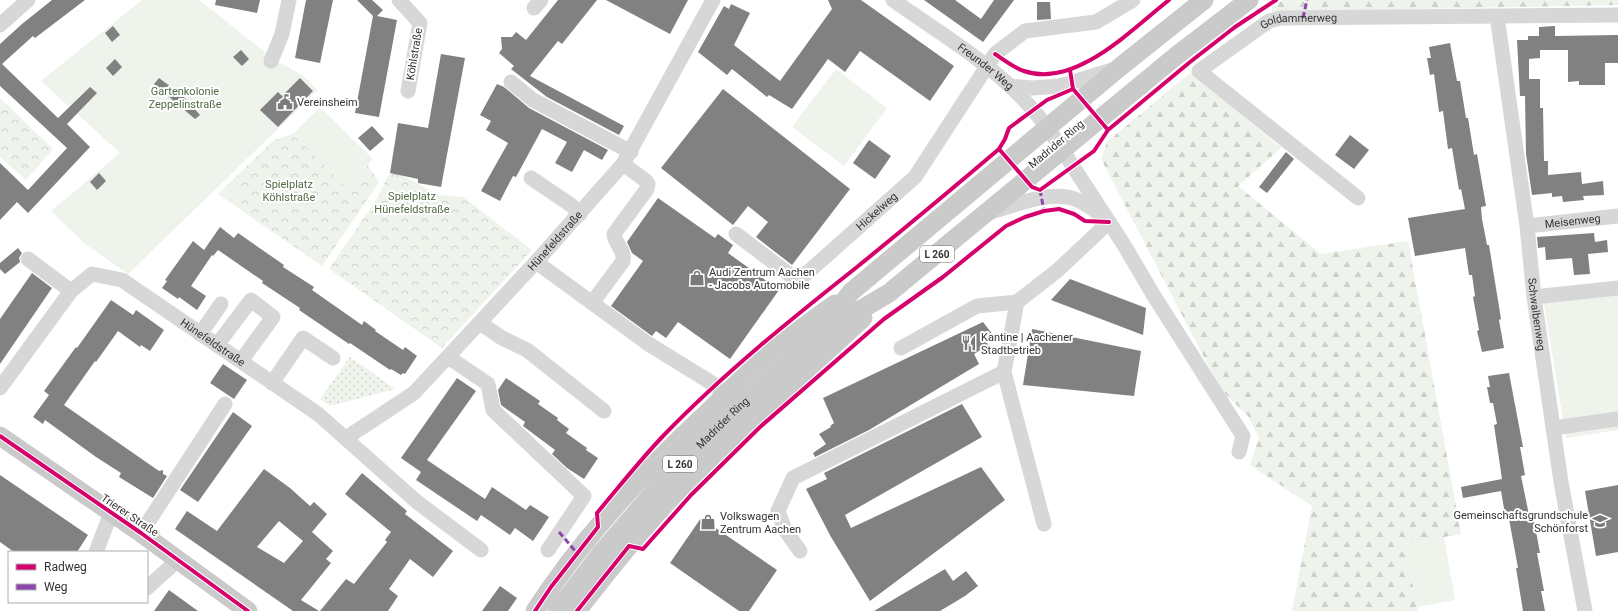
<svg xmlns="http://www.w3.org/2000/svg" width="1618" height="611" viewBox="0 0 1618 611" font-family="Roboto,sans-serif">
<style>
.grass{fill:url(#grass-dots)}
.forest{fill:url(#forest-firs)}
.park{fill:url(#park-crowns)}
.garden{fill:#eef3ec}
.building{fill:#818181;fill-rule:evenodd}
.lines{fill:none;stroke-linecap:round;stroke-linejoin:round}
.minor{stroke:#d7d7d7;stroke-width:15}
.major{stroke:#cacaca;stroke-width:19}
.quiet{stroke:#8e44ad;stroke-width:3;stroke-dasharray:6 3;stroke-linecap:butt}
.cycleway-casing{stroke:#fff;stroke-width:6}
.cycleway{stroke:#d6006c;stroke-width:4}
.labels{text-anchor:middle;stroke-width:4;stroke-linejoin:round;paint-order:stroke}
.shield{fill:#fff;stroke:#707070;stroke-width:1}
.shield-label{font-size:10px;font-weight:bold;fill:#333}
.street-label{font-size:11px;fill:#333;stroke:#fff}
.park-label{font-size:11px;fill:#516c43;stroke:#fff}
.poi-label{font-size:11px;fill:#333;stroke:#fff;text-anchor:start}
</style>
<defs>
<pattern id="grass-dots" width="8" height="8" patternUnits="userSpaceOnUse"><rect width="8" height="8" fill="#eef3ec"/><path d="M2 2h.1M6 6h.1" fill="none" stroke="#cdd1cb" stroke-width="1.8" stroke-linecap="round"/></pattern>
<pattern id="forest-firs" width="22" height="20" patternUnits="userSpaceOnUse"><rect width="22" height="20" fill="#eef3ec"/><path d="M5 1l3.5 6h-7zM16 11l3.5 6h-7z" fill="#cdd1cb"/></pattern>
<pattern id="park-crowns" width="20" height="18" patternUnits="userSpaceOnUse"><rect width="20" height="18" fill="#eef3ec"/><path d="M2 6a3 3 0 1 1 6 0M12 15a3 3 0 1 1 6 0" fill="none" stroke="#cdd1cb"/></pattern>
</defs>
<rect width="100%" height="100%" fill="#fff"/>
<path class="grass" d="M350 357 395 389 330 406 320 399Z"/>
<path class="forest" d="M1283 0H1618V5L1272 12V7Z
M1191 72 1281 148 1238 186 1321 254 1408 241 1461 534 1405 544 1418 611H1292L1312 506 1250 465 1259 438 1248 416 1221 390 1101 159 1107 142Z"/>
<path class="park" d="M0 98 53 149 26 180 0 157Z
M293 134 346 186 368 165 379 182 322 266 218 194 274 140Z
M390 173 401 175 439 195 463 197 532 250 442 348 329 269 374 203Z"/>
<path class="garden" d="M142 0H199L275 60 304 76 318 90 128 274 84 243 51 211 120 153 41 81Z
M836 69 887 108 844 166 792 127Z
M320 107 373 159 346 187 293 134Z
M236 183 242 187 235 202 224 195Z
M1618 284V430L1566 438 1542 292Z
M1444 537 1455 600 1417 607 1405 544Z"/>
<path class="building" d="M52 0H85L35 38 33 36 2 64 58 118 90 87 97 93 67 124 90 147 28 213 17 202 0 220V163L28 190 67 148 0 86V44L22 24Z
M216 0H260L257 13 215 5Z
M306 0H333L320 63 295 58Z
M357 0H372L383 10 377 16 397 20 379 117 355 113 373 16Z
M558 0H597L562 44 558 41 530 76 624 126 619 135 547 97 511 69 514 66 499 53 502 49 501 37H512L516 32 526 40Z
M606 0H688L670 34Z
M828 0H861L954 66 930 101 860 51 845 72 828 59 792 109 769 95 767 97 732 69 727 75 698 52 724 6 729 9 731 4 750 13 734 45 780 81 832 9Z
M924 0H955L981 19 994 0H1014L983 42Z
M1037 2H1050L1051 19 1037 20Z
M113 26 120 35 112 42 105 33Z
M1555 26V36L1618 35V63H1605V85H1579V81L1568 82V50H1540V58L1529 59V79H1540V108H1543L1544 161H1548V175L1581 172 1582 184 1603 181 1604 195 1583 196 1584 200 1563 202 1562 196 1552 197V193L1532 195 1526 154 1525 96H1520L1517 40H1528V36H1539V27Z
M1450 43 1457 81H1460L1466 118H1468L1474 155 1477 154 1486 206 1481 207 1482 219 1487 245H1489L1501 319 1499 320 1504 348 1482 352 1477 331 1479 330 1473 297 1475 296 1472 275H1469L1465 248 1415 256 1408 218 1465 209 1461 189 1459 190 1452 148 1448 149 1443 111 1439 112 1434 74 1430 75 1427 58H1431L1429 47Z
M241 50 249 59 242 66 233 57Z
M441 54 465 58 441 187 418 183V179L390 173 398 123 428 128Z
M115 59 122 67 113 76 106 68Z
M159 78 182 95 200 115 195 119 154 84Z
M300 78 313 91 278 127 260 110 278 92 282 96Z
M497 84 504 87 529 108 608 150 602 160 584 150 572 172 555 163 567 142 542 129 516 177 513 176 500 201 481 191 508 143 486 130 491 121 480 115Z
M723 89 850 189 792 265 756 237 768 222 748 206 733 225 661 168Z
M372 126 384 139 370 151 358 138Z
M1350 135 1369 150 1354 169 1335 155Z
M869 140 891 156 875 179 853 163Z
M1286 152 1294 159 1267 193 1259 187Z
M99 173 106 181 97 190 90 182Z
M658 198 715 238 718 234 733 245 728 253 779 290 730 359 678 322 666 338 656 331 652 336 611 306 643 261 632 253 627 242Z
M220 227 234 238 238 233 284 265 283 267 314 287 312 290 362 325 364 321 376 330 375 331 403 350 405 347 417 356 405 374 403 373 401 375 391 369 390 370 350 343 349 344 299 310 300 308 262 283 263 281 218 250 213 256 212 255 191 286 206 296 197 310 179 297 178 299 162 288 167 281 165 280 193 241 204 250Z
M1594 233 1595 242 1607 240 1608 252 1588 254 1590 274 1574 275 1572 258 1546 260 1545 247 1538 248 1537 237Z
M18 248 22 253 19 258 20 262 5 274 0 269V263Z
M32 273 52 288 0 364V319Z
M1070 279 1146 308 1143 335 1051 300Z
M111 300 133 315 136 310 164 330 150 351 141 345 140 347 118 331 96 362 95 361 64 405 159 471 163 470V474L167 476 153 498 119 477 121 473 96 457 45 420 43 424 33 417 49 395 44 391 76 347 77 348Z
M983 322 993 335 986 340 988 345 974 354 979 364 869 430 815 457 813 453 826 444 819 434 831 427 830 426 834 423 823 398Z
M1032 329 1141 351 1134 396 1023 385Z
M223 364 247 380 234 399 210 383Z
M1509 373 1523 447H1520L1525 475 1521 476 1529 515H1533L1540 553H1537L1544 591H1541L1545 611H1523L1516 568H1518L1509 519 1506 520 1501 491 1463 498 1461 487 1502 479 1494 425 1497 424 1493 403H1490L1487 387H1490L1488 376Z
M457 378 476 391 427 460 485 499 492 487 526 510 530 505 549 517 533 541 515 528 510 535 481 515 477 521 416 480 421 472 401 458Z
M506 378 540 401 538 404 558 418 557 420 569 429 566 433 587 448 586 450 598 458 584 479 567 468 552 454 555 450 523 426 525 422 501 405 498 390Z
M962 404 982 437 845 515 851 528 981 467 1005 500 870 601 831 537 806 489 827 479 824 473Z
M233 412 252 426 198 502 180 490Z
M264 469 290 488 310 506 314 502 327 514 312 532 333 551 326 559 331 563 301 600 319 611H293L175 529 187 511 217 531ZM279 521 303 541 284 563 257 547Z
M362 473 407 511 405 514 453 551 433 577 410 559 389 589 398 596 388 611H320L346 579 354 584 387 542 385 540 391 532 345 494Z
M0 475 88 535 77 552H14L0 542Z
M1618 485V552L1596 556 1585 491Z
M701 518 777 570 749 611H739L670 563Z
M945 569 953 581 966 571 978 586 965 596 940 611H874Z
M500 586 517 598 508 611H482Z
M169 590 198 611H154Z"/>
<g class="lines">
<g class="minor">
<path d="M399 0 420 23 408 91"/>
<path id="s1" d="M893 0C932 28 974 53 1009 85 1024 98 1036 113 1048 128L1124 245 1154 296 1243 436 1239 452"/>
<path d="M534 8 541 0"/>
<path id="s2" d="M1497 16 1527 226 1534 297 1561 482 1585 611"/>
<path d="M0 25 28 0"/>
<path d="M271 61 282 34 289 0"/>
<path d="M511 82 533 100 631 152"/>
<path d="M1010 86 1032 88 1060 86 1112 70"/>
<path d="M531 178 571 205 580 214"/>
<path id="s3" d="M1358 198 1199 71 1269 21 1281 18 1618 15"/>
<path d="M988 213C1012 206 1047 191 1072 198 1083 201 1092 208 1101 215"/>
<path id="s4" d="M1527 226 1618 216"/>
<path id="s5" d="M736 234 798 281 915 177 995 54 1025 31 1096 22 1133 0"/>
<path d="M28 259 71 291"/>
<path d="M536 262 647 343 715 385 725 395"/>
<path d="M1534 297 1618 288"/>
<path d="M592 303 623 261C625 249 615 245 614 234L647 189 648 184 645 180 623 164"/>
<path d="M480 323 502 338 527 350 604 411"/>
<path d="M200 334 221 304"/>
<path d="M217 345 251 300 273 317 241 361"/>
<path d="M901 348 977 306 1017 302"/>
<path d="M448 357 488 384 493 410 584 496 548 550"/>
<path d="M272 383 303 338 333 358"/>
<path id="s6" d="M0 388 71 291 92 274 122 280 318 414 417 502 481 550"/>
<path d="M1553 428 1618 419"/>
<path id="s7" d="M346 438 414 393 536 262 623 164 713 0"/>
<path d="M1044 524 1004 372 1017 302 1058 270 1109 222"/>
<path d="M141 533 225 404"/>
<path d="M800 551 785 530 778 511 793 478 1004 372"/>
<path d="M96 552 111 513"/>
<path d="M147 588 179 559"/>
</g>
<g class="major">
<path d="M825 326 851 292 1120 67 1204 0"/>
<path d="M0 436 141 533 248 611"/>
<path d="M535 611C583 537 644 471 709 411 727 393 745 375 764 359 786 339 811 321 835 304"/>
<path id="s8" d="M557 611 602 552 667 477 736 409 820 334 889 293 1176 56 1249 0"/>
<path d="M577 611C611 567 646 523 685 483 742 425 804 373 863 318"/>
</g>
<path class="quiet" d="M1303 18 1307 0
M1040 190 1044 211
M559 532 577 553"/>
<g class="cycleway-casing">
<path id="cycleway" d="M995 54C1004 60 1014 68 1024 71 1075 89 1132 29 1169 0
M1070 70 1073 89 1108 130 1094 151 1040 190 1032 187 999 149 1005 139 1009 128 1047 100 1073 89
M1108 130 1190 62 1235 27 1276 0
M0 436 141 533 248 611
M535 611 551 587 598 527 597 513C619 487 640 460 664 435 723 374 790 320 857 267 905 228 952 189 999 149
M577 611 629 546 643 549 691 495 760 427 884 319 943 277 1006 226 1025 217 1044 211 1059 209 1074 214 1085 221 1109 222"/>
</g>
<use href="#cycleway" class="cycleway"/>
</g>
<defs>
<g id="civic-bare" transform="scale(1.2)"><path d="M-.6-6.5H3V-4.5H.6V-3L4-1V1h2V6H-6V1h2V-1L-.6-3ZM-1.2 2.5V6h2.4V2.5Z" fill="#7a7a7a" stroke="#fff" stroke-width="2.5" paint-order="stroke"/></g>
<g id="shop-bare" transform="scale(1.2)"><path d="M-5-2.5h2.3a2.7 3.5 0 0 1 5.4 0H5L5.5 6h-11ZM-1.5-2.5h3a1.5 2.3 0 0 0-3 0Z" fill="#7a7a7a" stroke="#fff" stroke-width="2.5" paint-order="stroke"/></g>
<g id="restaurant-bare" transform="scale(1.2)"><path d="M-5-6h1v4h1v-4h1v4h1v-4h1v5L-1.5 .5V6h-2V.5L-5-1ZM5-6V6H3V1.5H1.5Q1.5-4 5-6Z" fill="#7a7a7a" stroke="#fff" stroke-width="2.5" paint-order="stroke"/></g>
<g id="school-bare" transform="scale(1.2)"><path d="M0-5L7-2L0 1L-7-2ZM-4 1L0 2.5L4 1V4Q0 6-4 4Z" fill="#7a7a7a" stroke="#fff" stroke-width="2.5" paint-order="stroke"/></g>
</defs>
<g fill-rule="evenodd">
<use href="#civic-bare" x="285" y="102"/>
<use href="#shop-bare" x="697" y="278"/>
<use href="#restaurant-bare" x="969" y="343"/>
<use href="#school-bare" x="1600" y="521"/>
<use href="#shop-bare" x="708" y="522"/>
</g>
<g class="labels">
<g class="shield">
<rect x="920" y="246" width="34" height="16" rx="3"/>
<rect x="663" y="456" width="34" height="16" rx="3"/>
</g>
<g class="shield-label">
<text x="937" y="258">L 260</text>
<text x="680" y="468">L 260</text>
</g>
<g class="street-label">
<text dy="4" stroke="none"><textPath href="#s3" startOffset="319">Goldammerweg</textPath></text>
<text transform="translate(414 54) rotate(-81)" y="4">Köhlstraße</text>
<text dy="4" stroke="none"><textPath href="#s1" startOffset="114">Freunder Weg</textPath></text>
<text transform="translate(1056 144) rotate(-40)" y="4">Madrider Ring</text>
<text dy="4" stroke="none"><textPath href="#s5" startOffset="183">Hickelweg</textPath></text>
<text dy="4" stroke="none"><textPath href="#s4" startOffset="46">Meisenweg</textPath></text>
<text dy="4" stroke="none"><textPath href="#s7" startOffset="289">Hünefeldstraße</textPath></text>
<text dy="4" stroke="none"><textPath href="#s2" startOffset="301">Schwalbenweg</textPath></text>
<text dy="4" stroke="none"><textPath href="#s6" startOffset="288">Hünefeldstraße</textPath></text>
<text dy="4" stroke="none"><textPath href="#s8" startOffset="251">Madrider Ring</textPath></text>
<text transform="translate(130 515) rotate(34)" y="4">Trierer Straße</text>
</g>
<g class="park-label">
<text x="185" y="95">Gartenkolonie<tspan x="185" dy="13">Zeppelinstraße</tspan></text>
<text x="289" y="188">Spielplatz<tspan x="289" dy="13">Köhlstraße</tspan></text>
<text x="412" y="200">Spielplatz<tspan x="412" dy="13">Hünefeldstraße</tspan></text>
</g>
<g class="poi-label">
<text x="297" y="106">Vereinsheim</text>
<text x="709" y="276">Audi Zentrum Aachen<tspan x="709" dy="13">- Jacobs Automobile</tspan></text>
<text x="981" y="341">Kantine | Aachener<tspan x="981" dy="13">Stadtbetrieb</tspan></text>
<text x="1588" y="519" text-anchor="end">Gemeinschaftsgrundschule<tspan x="1588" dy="13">Schönforst</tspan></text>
<text x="720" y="520">Volkswagen<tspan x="720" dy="13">Zentrum Aachen</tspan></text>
</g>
</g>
<rect x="8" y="551" width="140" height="52" fill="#ffffff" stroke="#adadad"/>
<rect x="16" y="564" width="20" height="6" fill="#d6006c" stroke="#adadad"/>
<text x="44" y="571" font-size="12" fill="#333333">Radweg</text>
<rect x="16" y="584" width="20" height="6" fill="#8e44ad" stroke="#adadad"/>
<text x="44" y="591" font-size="12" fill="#333333">Weg</text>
</svg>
